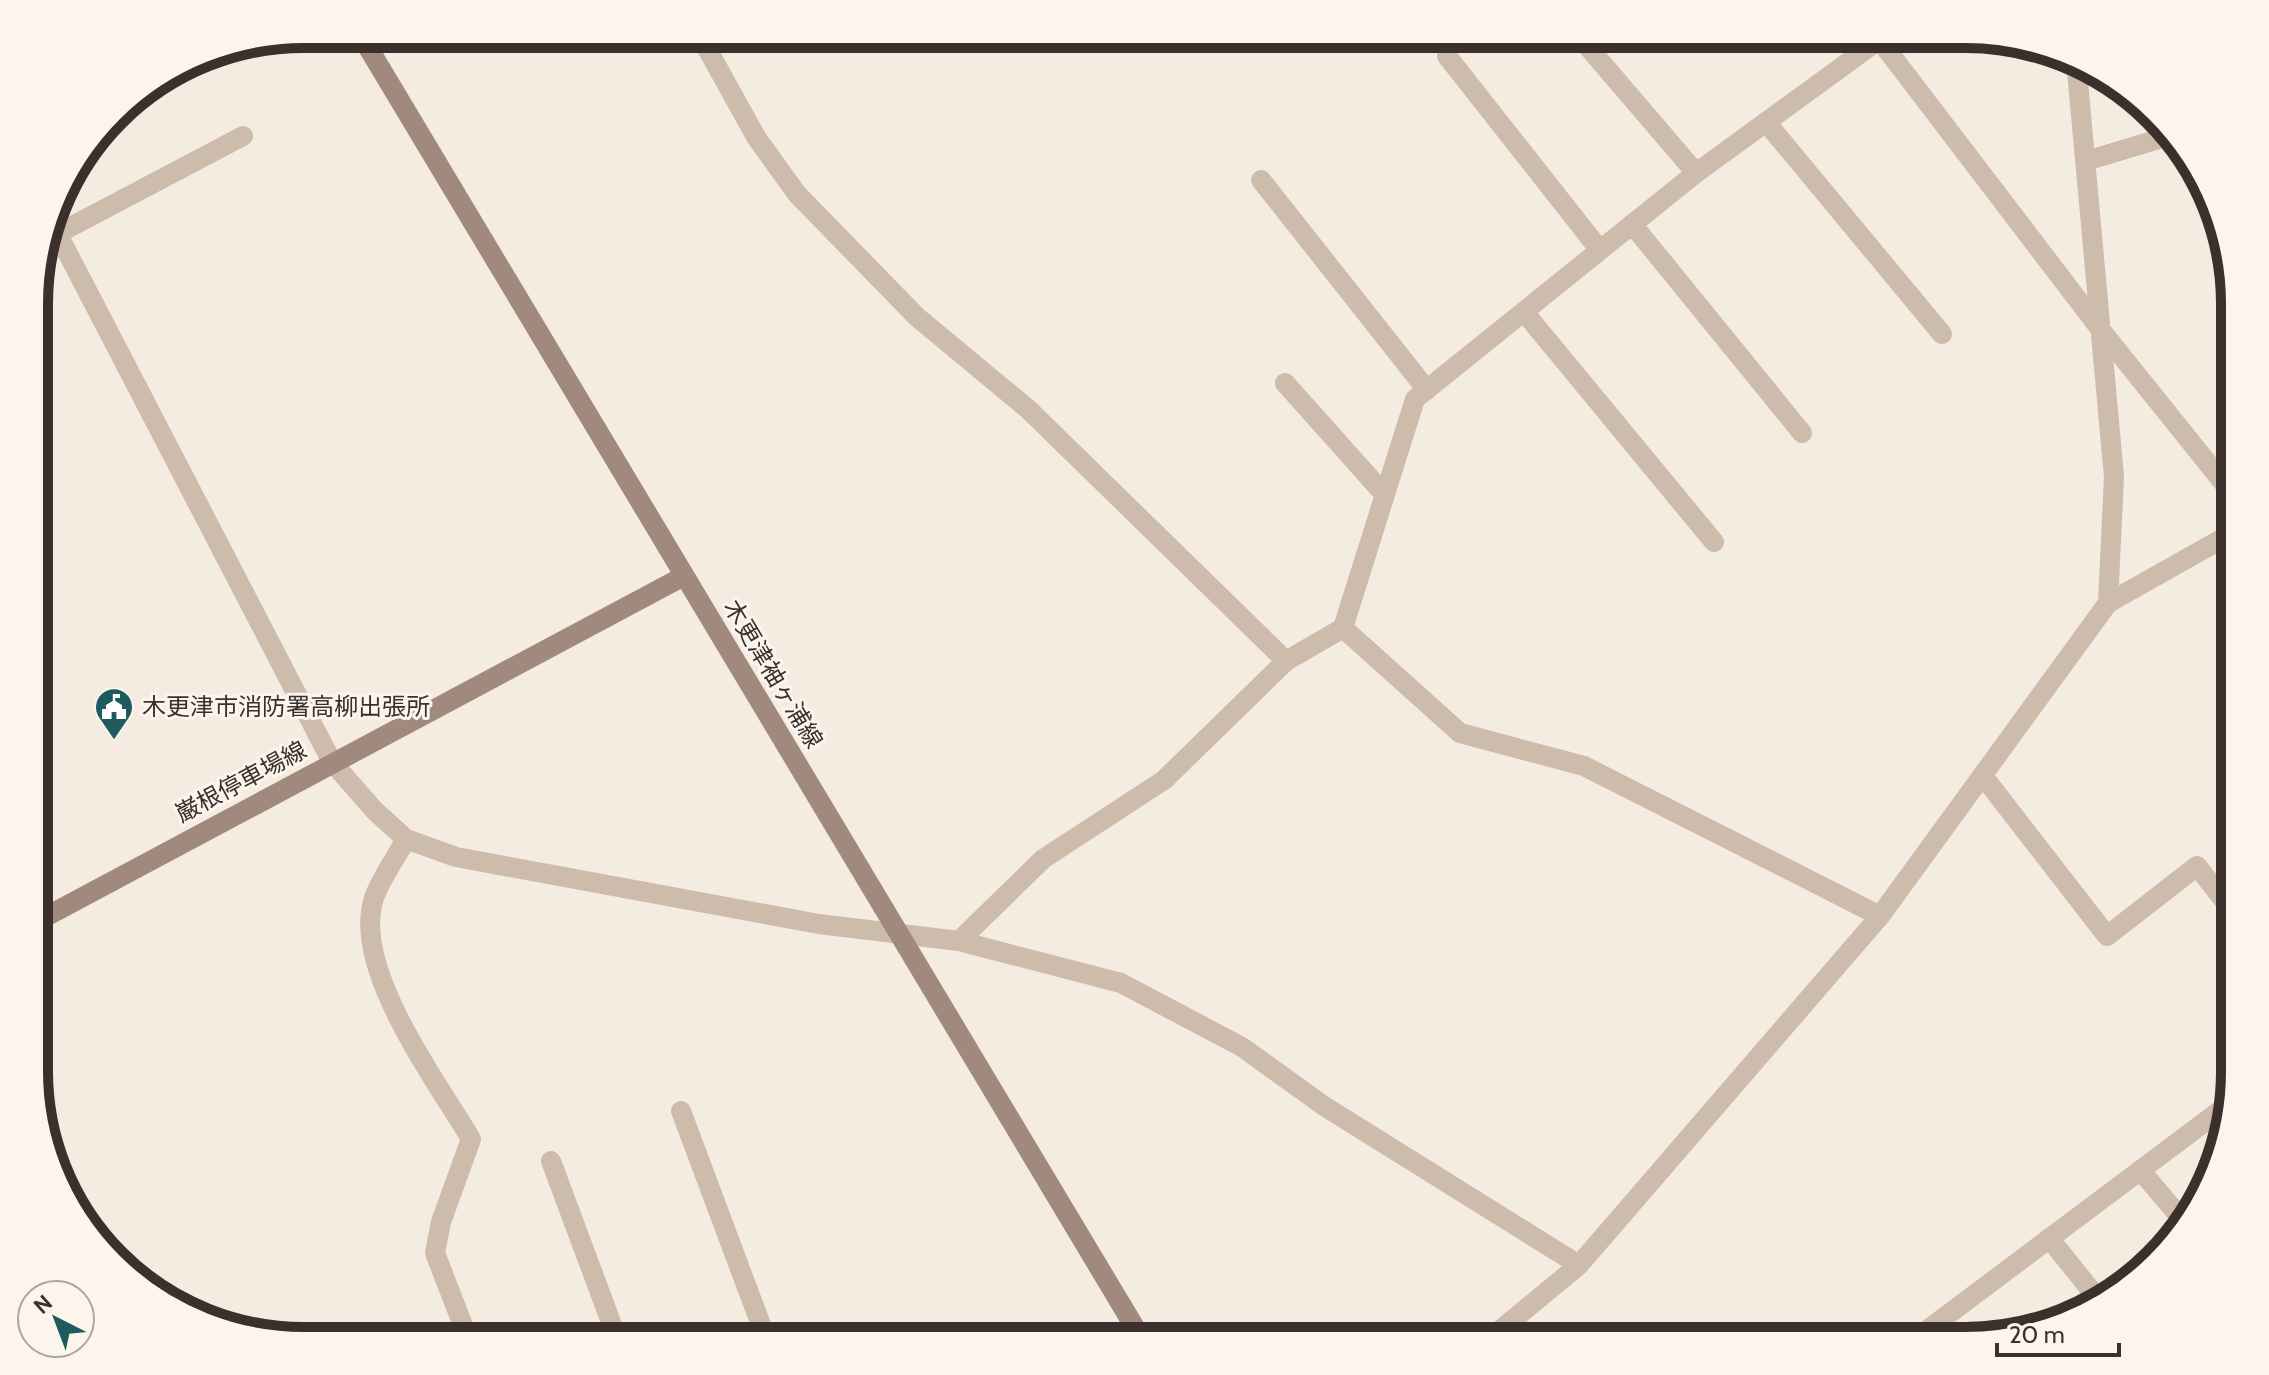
<svg xmlns="http://www.w3.org/2000/svg" width="2269" height="1375" viewBox="0 0 2269 1375" font-family="Cabin,'Noto Sans JP',sans-serif">
<style>
.lines{fill:none;stroke-linecap:round;stroke-linejoin:round}
.minor{stroke:#cdbbac;stroke-width:20}
.secondary{stroke:#a18a7d;stroke-width:20}
.labels{text-anchor:middle;stroke-width:6;stroke-linejoin:round;paint-order:stroke}
.street-label{font-size:24px;fill:#3b302b;stroke:#fbf5ee}
.poi-label{font-size:24px;fill:#3b302b;stroke:#fbf5ee;text-anchor:start}
.rim{fill:none;stroke:#3b302b;stroke-width:10}
</style>
<rect width="100%" height="100%" fill="#f4ebe1"/>
<g class="lines">
<path class="minor" d="M699 34 756 137 797 194 917 317 1028 409 1286 661
M1454 34 1448 39 1447 56 1599 249
M1577 34 1696 173
M1875 34 2104 334 2234 496
M2076 60 2114 477 2108 603
M1766 122 1942 334
M2086 161 2169 136
M1261 180 1427 390
M51 221 332 762 375 811 406 839 456 857 819 924 959 941 1121 983 1242 1047 1324 1106 1579 1265
M1632 224 1802 433
M57 234 243 136
M1525 313 1714 542
M1285 383 1385 495
M1343 628 1460 733 1584 766 1880 916
M1983 776 2107 936 2197 866 2234 913
M406 839C396 858 381 878 374 898 351 967 436 1080 471 1139L441 1222 435 1253 469 1341
M959 941 1043 859 1164 780 1286 661 1343 628 1415 399 1696 173 1887 34
M681 1111 767 1341
M551 1161 618 1341
M2140 1170 2186 1224
M2049 1238 2102 1304
M1914 1340 2230 1103
M1111 1341 1137 1331
M1487 1341 1579 1265 1880 916 2108 603 2234 532"/>
<path class="secondary" d="M360 34 1143 1341
M36 922 684 576"/>
</g>
<defs>
<g id="civic-pin" transform="scale(2)"><path d="M0 17L-7.5 6A9.5 9.5 0 1 1 7.5 6Z" fill="#1f5a5e" stroke="#fbf5ee"/><path d="M-.6-6.5H3V-4.5H.6V-3L4-1V1h2V6H-6V1h2V-1L-.6-3ZM-1.2 2.5V6h2.4V2.5Z" fill="#fff"/></g>
</defs>
<g fill-rule="evenodd">
<use href="#civic-pin" x="114" y="707"/>
</g>
<g class="labels">
<g class="street-label">
<text transform="translate(773 674) rotate(59)" y="8">木更津袖ヶ浦線</text>
<text transform="translate(241 782) rotate(-28)" y="8">巌根停車場線</text>
</g>
<g class="poi-label">
<text x="142" y="715">木更津市消防署高柳出張所</text>
</g>
</g>
<path d="M0 0H2269V1375H0ZM304 48H1965A256 256 0 0 1 2221 304V1071A256 256 0 0 1 1965 1327H304A256 256 0 0 1 48 1071V304A256 256 0 0 1 304 48Z" fill="#fbf5ee" fill-rule="evenodd"/>
<path class="rim" d="M304 48H1965A256 256 0 0 1 2221 304V1071A256 256 0 0 1 1965 1327H304A256 256 0 0 1 48 1071V304A256 256 0 0 1 304 48Z"/>
<g transform="translate(56 1319) rotate(318)"><circle r="38" fill="#fbf5ee" stroke="#aea6a0" stroke-width="2"/>
<path d="M0-6L14 30L0 20L-14 30Z" fill="#1f5a5e"/>
<text y="-12" font-size="22" font-weight="bold" text-anchor="middle" fill="#3b302b">N</text>
</g>
<path d="M1997 1343v12h122v-12" fill="none" stroke="#3b302b" stroke-width="4"/>
<text x="2009" y="1343" font-size="24" fill="#3b302b" stroke="#fbf5ee" stroke-width="6" paint-order="stroke">20 m</text>
</svg>
